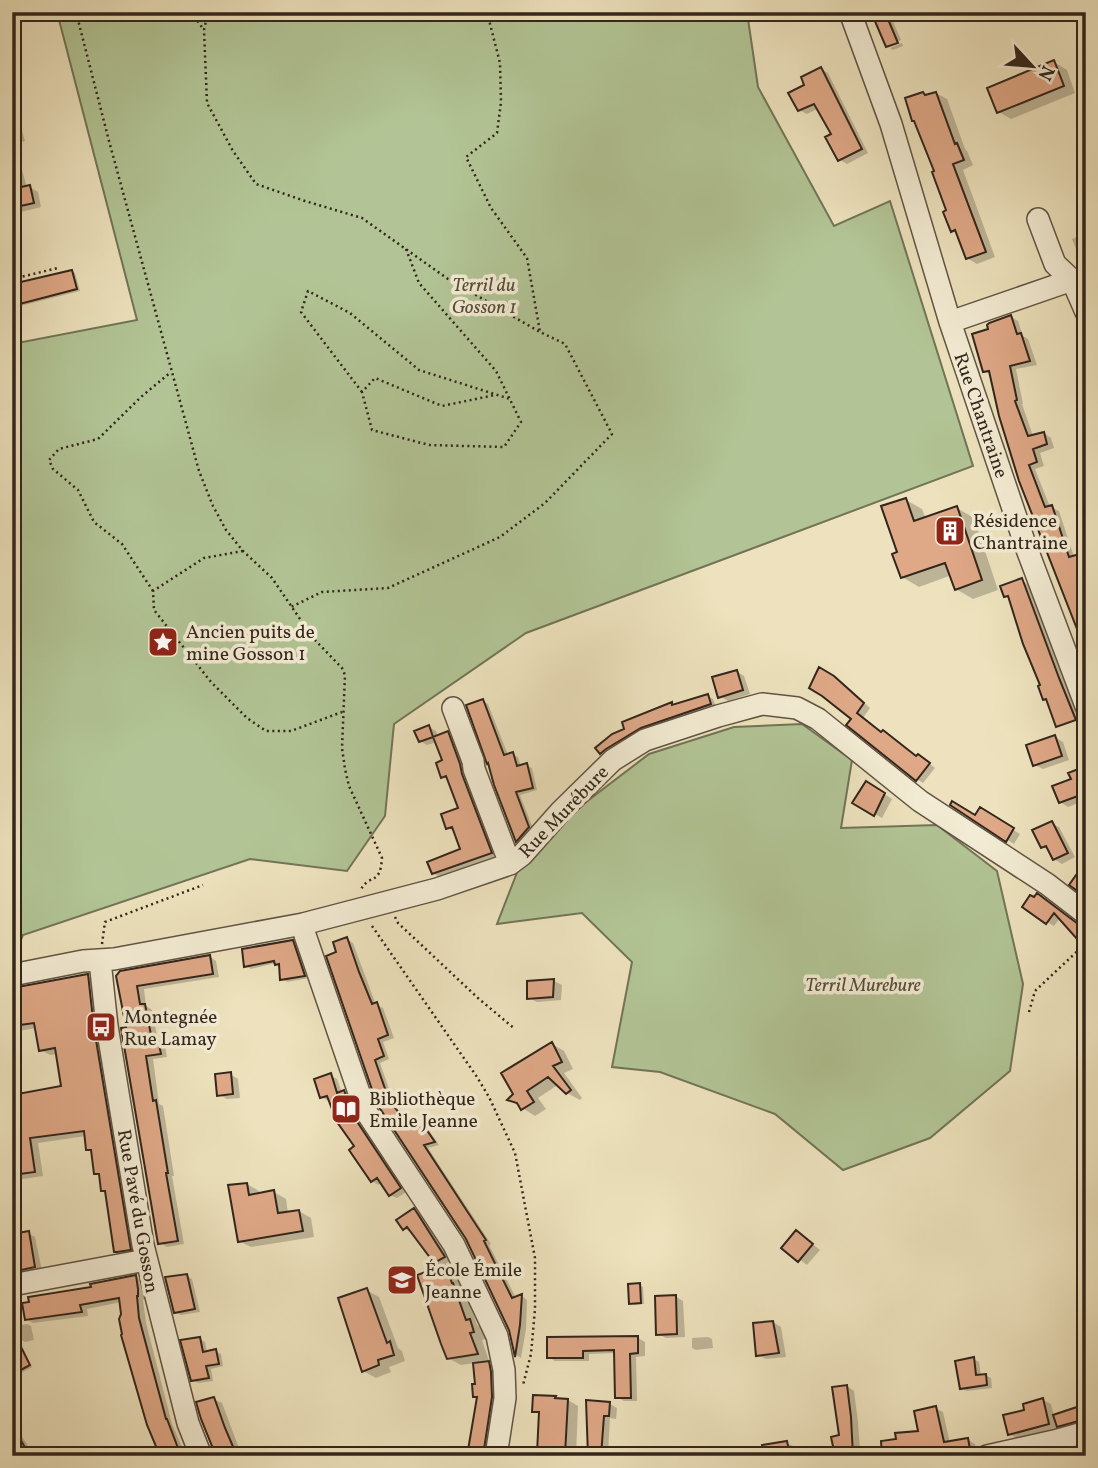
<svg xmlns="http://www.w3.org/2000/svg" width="1098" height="1468" viewBox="0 0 1098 1468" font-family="Vollkorn,serif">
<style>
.green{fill:#b2c495;stroke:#727458;stroke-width:2}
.shadow{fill:#0003}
.building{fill:#dfa887;stroke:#32251c;stroke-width:2}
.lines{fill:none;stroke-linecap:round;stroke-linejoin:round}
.minor-casing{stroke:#615444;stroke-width:24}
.path{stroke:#32251c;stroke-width:2.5;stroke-dasharray:2 3.5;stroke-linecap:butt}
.minor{stroke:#f3ecd4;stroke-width:21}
.labels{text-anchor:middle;stroke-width:7;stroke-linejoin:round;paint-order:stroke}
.park-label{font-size:19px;font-style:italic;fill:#524d3a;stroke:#f3ecd4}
.street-label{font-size:19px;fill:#32251c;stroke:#f3ecd4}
.poi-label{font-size:19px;fill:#32251c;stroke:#f3ecd4;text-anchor:start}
</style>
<rect width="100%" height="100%" fill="#ede2bd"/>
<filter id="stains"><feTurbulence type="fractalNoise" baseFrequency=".00286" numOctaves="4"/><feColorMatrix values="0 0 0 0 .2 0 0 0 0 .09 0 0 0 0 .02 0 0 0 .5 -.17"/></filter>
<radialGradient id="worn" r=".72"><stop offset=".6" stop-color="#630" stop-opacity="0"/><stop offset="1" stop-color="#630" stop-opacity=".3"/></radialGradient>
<path class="green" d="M57 12H747L758 87 834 226 890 201 973 466 526 633 394 724 385 816 347 871 250 859 23 935 17 949 12 943V344L137 320Z
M802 724 852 760 841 828 937 825 997 871 1023 984 1010 1071 930 1138 843 1170 775 1114 660 1072 612 1067 632 962 582 913 497 924 518 870 565 818 649 754 734 727Z"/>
<path class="shadow" d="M869 12H898L899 14 891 17 901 40 889 44V47L887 46 877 22 872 19Z
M902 43 903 46 893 50 890 48Z
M1054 62 1067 70 1075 93 1011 119 999 112Z
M821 69 828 73 868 153 847 164 840 160 833 135 819 108 807 114 799 110 807 86Z
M936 93 947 99 965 149 967 151 973 165 963 170 995 257 977 264 967 258 958 233 952 230 936 172 927 96Z
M12 119 20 123 25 141 15 144 27 188 30 187 38 192 41 207 13 214Z
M1086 233V257H1084L1078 254 1072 239Z
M72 272 75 273 80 291 12 308V286Z
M1011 317 1018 321 1023 336 1028 339 1037 365 1016 369 1023 404H1022L1033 436 1044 433 1051 438 1054 448 1040 453 1044 466 1035 469 1050 507 1059 511 1074 557 1083 555 1086 557V649L991 375 985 371 990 330Z
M906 500 922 509 926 519 957 508 974 518 998 590 973 599 956 589 952 575 919 587 902 577 899 553Z
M1021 580 1029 585 1078 715 1062 722 1048 700 1045 699 1010 598 1006 596Z
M820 669 842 682 870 708 863 718 882 734 917 757 925 760 935 768 923 783 917 779 854 718Z
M736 671 744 676 750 694 728 701 720 696Z
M707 696 713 699 716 707 607 756 603 754 613 745 610 743 672 704 674 706Z
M483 701 488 704 508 755 512 754 518 757 521 767 526 765 532 768 537 790 520 795 534 831 522 844 517 841 496 785Z
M429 727 436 731 438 737 448 733 454 737 498 857 440 877 433 873 463 850 455 832 448 828 460 809 450 781 443 777 444 761 437 742 427 745 420 741Z
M1055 737 1063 742 1069 760 1043 769 1035 765Z
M1085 768 1086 814 1081 802 1068 807 1060 802 1073 780Z
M867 783 892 799 882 818 854 802Z
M952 804 976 817 981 809 1020 834 1014 844Z
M1051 823 1059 827 1075 857 1062 864 1054 859 1051 852 1043 847Z
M1031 897 1086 930 1060 918 1054 926 1047 922Z
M347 939 353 943 376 1005 383 1008 394 1038 383 1042 389 1059 380 1063 395 1106 405 1119 407 1118 414 1122 419 1129 424 1128 430 1132 439 1145 428 1148 491 1244 489 1245 516 1298 522 1296 527 1300 526 1329 521 1358 516 1355 511 1330 467 1239 378 1103 339 953Z
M292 942 298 945 309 978 287 982 282 979 281 966 276 963 251 969 246 966Z
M209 956 216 961 219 977 144 989 146 1006 152 1010 158 1041 165 1045 167 1057 153 1059 159 1104 163 1106 174 1176H172L184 1244 167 1247 160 1243 128 1028 118 977Z
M88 976 97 981 139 1254 125 1256 116 1251 107 1193 103 1190 100 1175 96 1173 93 1153 88 1149 86 1136 38 1143 43 1176 16 1180 12 1178V1149L21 1148 17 1123 12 1124V1097L63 1088 58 1054 50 1055 41 1050 37 1028 12 1032V990Z
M554 981 562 985 561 1000 537 1002 529 998Z
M552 1044 564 1051 573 1069 564 1073 582 1098 580 1100 567 1093 559 1084 538 1098 546 1109 535 1116 510 1100Z
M230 1074 238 1079 240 1098 227 1099 219 1095Z
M330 1075 337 1079 342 1093 344 1092 351 1096 360 1123 406 1192 397 1198 390 1195 382 1182 378 1185 372 1181 357 1147 331 1100 328 1101 322 1097Z
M247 1184 259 1191V1195L274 1192 286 1199 288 1213 299 1211 311 1218 314 1237 251 1247 239 1241Z
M414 1210 420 1213 450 1261 441 1266 435 1262 412 1230 410 1232 404 1228Z
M12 1211 19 1215 21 1234 28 1233 35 1237 42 1271 12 1276Z
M804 1237 820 1250 807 1265 784 1248Z
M445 1267 458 1275 464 1291 466 1292 477 1325 482 1328 486 1339 482 1340 489 1361H485L494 1366 496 1401 488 1456H469L479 1399 475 1396 477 1385 475 1363 461 1365 448 1358Z
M187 1276 192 1279 200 1312 181 1315 175 1312Z
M136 1277 143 1281 145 1293V1299L143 1300 146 1323 172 1424 186 1456H162L123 1314 121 1302 87 1309 88 1316 33 1323 26 1319 93 1289Z
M640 1285 643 1287 644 1304 634 1305 630 1303Z
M366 1290 379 1297 398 1348 402 1351 405 1361 389 1367 391 1372 376 1378 363 1371Z
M675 1296 683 1301 685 1337 666 1338 658 1334Z
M773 1322 781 1327 786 1357 766 1359 758 1355Z
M27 1324 31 1326 34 1340 25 1342 18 1338 32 1367 23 1372 20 1370 14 1335 21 1339 18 1326Z
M708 1337 712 1339 713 1348 696 1350 692 1348V1338Z
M638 1338 645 1342V1356L636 1357 637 1401H624L617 1397 616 1353 589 1354V1361H555L548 1357Z
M200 1339 205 1342 207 1352 215 1351 221 1354 223 1366 211 1369 213 1381 198 1383 192 1380Z
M974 1359 979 1362 981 1376 985 1375 991 1378 992 1388 967 1391 961 1388Z
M847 1386 854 1391 858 1422 860 1450 883 1448 920 1432 935 1408 943 1412 950 1443 967 1439 975 1444 977 1456H836L841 1436Z
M213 1399 222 1403 240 1451 260 1447 269 1452V1456H218Z
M568 1400 578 1406 576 1456H544L539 1452 541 1415 534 1411Z
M1043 1400 1051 1404 1054 1417 1086 1406V1423L1065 1429 1056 1424 1057 1428 1017 1438 1009 1434 1026 1411Z
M588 1402 610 1404 617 1408 616 1419 610 1418 608 1454 622 1456H590Z
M12 1422 25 1441 34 1456H12Z
M787 1443 795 1447 796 1456H766Z
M725 1447 733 1452V1456H701L700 1451Z
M1086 1447V1456H1056L1058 1455Z"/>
<path class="building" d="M871 12H885L898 43 886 47Z
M1054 60 1064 86 997 113 987 88Z
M821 67 862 149 838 161 825 137 831 134 814 104 798 111 788 93 804 85 801 77Z
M923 92 925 95 936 92 955 144 957 143 964 160 953 164 986 252 966 259 955 230 951 232 943 212 946 210 932 172 934 171 914 121H912L905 98Z
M30 185 34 203 12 208V189Z
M72 270 77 289 12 306V284Z
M1011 315 1017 334 1021 333 1030 361 1010 366 1017 400 1015 401 1028 436 1044 432 1047 444 1033 449 1037 462 1029 465 1045 507 1052 505 1069 557 1083 553 1086 561V566L1080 568 1086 585V652L1019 481 999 416 989 371 983 372 972 334 988 329 987 325 989 323Z
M906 498 914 521 957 506 982 580 955 590 945 563 901 578 892 554 897 552 881 506Z
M1022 578 1059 678 1076 720 1056 727 1046 699 1043 700 1038 686 1040 685 1023 644 1008 596 1004 597 1000 586Z
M819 667 834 676 864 703 857 713 881 732 883 730 916 756 918 754 930 763 916 781 846 725 851 719 822 696 809 688Z
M737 670 743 690 718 698 712 677Z
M708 694 711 704 641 728 606 749 600 754 595 748 612 734 624 729 622 722 672 702V705Z
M483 699 504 755 513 752 517 766 527 763 533 788 516 792 529 827 516 842 494 785 488 763 487 764 466 705Z
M429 725 433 737 448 731 460 764 462 774 492 853 432 874 427 862 460 849 452 827 446 829 441 814 458 808 446 776 441 778 436 763 442 760 433 737 419 742 414 731Z
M1055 735 1062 756 1033 766 1026 745Z
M1086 766V793L1059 803 1052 786 1071 779 1068 773Z
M866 781 885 793 874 816 852 803Z
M952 801 975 815 980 807 1014 828 1006 842 950 805Z
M1052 821 1068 853 1053 860 1046 846 1041 848 1032 830Z
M1086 861V897L1069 885Z
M1037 893 1078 924 1086 928V949L1054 913 1046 924 1022 907 1030 895 1034 897Z
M347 937 359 972 372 1004 377 1002 388 1035 378 1039 384 1056 375 1060 389 1100 403 1118 407 1116 415 1128 424 1126 435 1142 424 1145 486 1240 484 1241 512 1298 522 1294 520 1325 515 1357 509 1330 466 1239 377 1104 326 956 336 952 333 942Z
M293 940 305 976 280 980 279 964 275 965 274 961 244 967 242 949Z
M210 955 213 974 137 986 140 1004H145L152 1040 158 1039 161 1054 146 1056 153 1101 156 1100 168 1173H166L178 1241 158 1244 121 1028 126 1027 116 976 120 971Z
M88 974 94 1028 131 1250 117 1252H114L105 1191H101L99 1174H94L91 1150H86L84 1131 30 1138 35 1172 12 1175V1148L19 1147 14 1117 12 1118V1095L61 1086 55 1048 39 1051 34 1023 12 1026V988Z
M554 979 553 997 527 999V981Z
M552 1042 562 1062 553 1066 571 1090 566 1094 548 1077 527 1091 534 1102 521 1110 517 1103 507 1100 513 1094 501 1073Z
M231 1072 233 1094 217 1096 215 1074Z
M331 1073 337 1093 344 1090 354 1117 401 1188 389 1196 377 1178 371 1182 349 1150 354 1146 337 1122 327 1096 320 1098 314 1079Z
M247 1183 249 1195 274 1190 278 1213 299 1210 303 1231 238 1242 228 1185Z
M414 1208 445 1257 434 1263 407 1227 403 1230 396 1220Z
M796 1230 813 1244 798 1262 781 1248Z
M29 1231 35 1267 12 1272V1234Z
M445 1265 452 1283H453L466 1320 470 1319 474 1332 470 1333 478 1354 447 1359 441 1344 417 1275Z
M187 1274 195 1309 174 1313 165 1277Z
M136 1275 138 1289V1296H137L139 1318 166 1419H167L181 1456H160L147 1425 121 1335 122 1334 119 1319 121 1314 119 1298 80 1305 82 1312 25 1320 22 1303 29 1302 28 1297 91 1287 90 1284Z
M640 1283 641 1303 629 1304 628 1284Z
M367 1288 387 1343 390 1341 394 1355 378 1360 379 1365 362 1372 338 1298Z
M676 1295 677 1334 656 1335 655 1296Z
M773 1321 779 1353 756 1356 753 1323Z
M14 1333 30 1365 19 1371 12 1349V1334Z
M638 1336V1353L630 1354 631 1398H615L614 1350 583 1351V1358H547V1337Z
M200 1337 203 1352 216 1349 219 1364 206 1366 209 1378 191 1381 180 1340Z
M974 1357 976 1375 986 1374 987 1385 960 1389 955 1361Z
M489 1361 491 1372 492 1397 483 1456H467L477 1397H473L472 1384H475L473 1363Z
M847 1385 851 1417 853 1456H835L831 1437 839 1435 832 1387Z
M533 1395 556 1396 555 1398 568 1399 565 1455 537 1453 539 1412H532Z
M214 1397 225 1428 237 1456H216L201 1419 196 1402Z
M1043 1398 1049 1424 1008 1435 1003 1415 1024 1410 1023 1404Z
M586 1400 610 1402 609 1416H604L601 1456H588Z
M1086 1404V1419L1057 1427 1053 1415Z
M936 1406 944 1442 968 1438 971 1455 882 1456 881 1441 896 1439 895 1433 918 1431 914 1411Z
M12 1425 30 1456H12Z
M787 1441 790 1456H764L762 1445Z"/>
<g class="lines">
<g class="minor-casing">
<path id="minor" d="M850 12 891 124 950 322 1025 544 1086 706
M1038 219 1055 264 1072 280
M950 322 1072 280 1086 312
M453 708 473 761 474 769 510 864
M303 924 305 935 365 1110 454 1245 497 1336 504 1370 505 1398 496 1456
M100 961 107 1026 143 1245 188 1423 201 1456
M12 975 83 961 114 959 303 924 437 889 510 864 522 855 561 811 613 760 645 740 718 716 762 704 797 708 818 719 920 801 1047 884 1086 914
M12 1285 146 1260
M987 1456 1054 1441 1086 1432"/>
</g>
<path class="path" d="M76 12 109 141 199 471 213 506 226 530 243 551 272 578 313 638 342 668 345 675 342 748 345 769 349 786 382 858C380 887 370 872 360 891
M191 12 204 30
M208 12 204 30 207 103 233 151 256 184 305 201 362 218 448 279 540 332 565 344 612 434 545 503 500 537 388 588 322 592 291 607
M487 12 500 63 501 102 497 133 466 157 491 208 527 258 540 332
M406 249 419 283 496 371 521 422 504 447 429 445 372 430 362 392 375 378 442 406 495 395
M12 279 58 268
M362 392 301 312 308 291 350 313 419 370 510 399
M243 551 204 558 153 591 154 610 211 682 247 718 266 731H291L342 712
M153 591 122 544 94 522 78 490 53 469 49 460 59 449 98 439 141 397 171 372
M395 917 398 923 479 999 515 1029
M372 926 477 1077 489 1097 515 1153 535 1258V1309L531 1354 523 1385
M102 944 105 922 203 885
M1029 1012 1035 991 1086 943"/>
<use href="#minor" class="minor"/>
</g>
<defs>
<g id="building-square" transform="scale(1.575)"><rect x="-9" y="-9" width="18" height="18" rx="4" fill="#8f2418" stroke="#f3ecd4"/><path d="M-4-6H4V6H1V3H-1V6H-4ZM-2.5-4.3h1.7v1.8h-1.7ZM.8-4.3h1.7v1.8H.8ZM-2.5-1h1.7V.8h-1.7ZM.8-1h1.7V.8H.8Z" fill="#fff"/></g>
<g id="sight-square" transform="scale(1.575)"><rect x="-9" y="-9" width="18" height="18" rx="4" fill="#8f2418" stroke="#f3ecd4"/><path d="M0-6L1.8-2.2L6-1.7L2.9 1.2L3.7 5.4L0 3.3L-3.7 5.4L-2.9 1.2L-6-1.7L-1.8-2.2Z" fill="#fff"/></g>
<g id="bus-square" transform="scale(1.575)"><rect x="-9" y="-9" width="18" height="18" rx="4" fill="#8f2418" stroke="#f3ecd4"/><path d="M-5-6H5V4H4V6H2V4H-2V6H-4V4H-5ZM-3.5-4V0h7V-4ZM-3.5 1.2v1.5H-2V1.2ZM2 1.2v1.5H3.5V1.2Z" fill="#fff"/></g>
<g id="library-square" transform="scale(1.575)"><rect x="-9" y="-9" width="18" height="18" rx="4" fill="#8f2418" stroke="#f3ecd4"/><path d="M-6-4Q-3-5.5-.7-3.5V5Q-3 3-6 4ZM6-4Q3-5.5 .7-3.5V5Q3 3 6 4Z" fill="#fff"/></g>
<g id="school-square" transform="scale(1.575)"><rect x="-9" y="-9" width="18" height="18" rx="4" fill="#8f2418" stroke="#f3ecd4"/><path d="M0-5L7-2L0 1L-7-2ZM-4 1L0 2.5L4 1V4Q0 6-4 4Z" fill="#fff"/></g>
</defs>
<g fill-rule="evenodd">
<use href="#building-square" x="950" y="531"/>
<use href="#sight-square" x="163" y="642"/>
<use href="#bus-square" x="101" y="1027"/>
<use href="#library-square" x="346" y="1109"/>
<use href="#school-square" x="402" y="1280"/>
</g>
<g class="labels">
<g class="park-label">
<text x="484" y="291">Terril du<tspan x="484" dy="22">Gosson 1</tspan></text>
<text x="863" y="991">Terril Murebure</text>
</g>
<g class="street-label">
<text transform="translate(982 415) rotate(71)" y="7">Rue Chantraine</text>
<text transform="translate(563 811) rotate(-46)" y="7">Rue Murébure</text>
<text transform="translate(139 1211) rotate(80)" y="7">Rue Pavé du Gosson</text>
</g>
<g class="poi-label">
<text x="973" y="527">Résidence<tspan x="973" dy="22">Chantraine</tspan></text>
<text x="186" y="638">Ancien puits de<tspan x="186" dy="22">mine Gosson 1</tspan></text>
<text x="124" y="1023">Montegnée<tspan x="124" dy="22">Rue Lamay</tspan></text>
<text x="369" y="1105">Bibliothèque<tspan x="369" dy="22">Emile Jeanne</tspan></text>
<text x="425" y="1276">École Émile<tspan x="425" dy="22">Jeanne</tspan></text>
</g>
</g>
<rect width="1098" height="1468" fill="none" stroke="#ede2bd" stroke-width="42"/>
<rect x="14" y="14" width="1070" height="1440" fill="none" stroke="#32251c" stroke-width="3.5"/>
<rect x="21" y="21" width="1056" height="1426" fill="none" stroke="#32251c" stroke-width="2"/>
<g transform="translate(1032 66) rotate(116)" stroke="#f3ecd4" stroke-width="5" paint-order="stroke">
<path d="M0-5L12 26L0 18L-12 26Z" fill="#32251c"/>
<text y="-10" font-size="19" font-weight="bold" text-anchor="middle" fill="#32251c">N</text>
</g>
<rect width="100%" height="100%" filter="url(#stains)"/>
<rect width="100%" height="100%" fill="url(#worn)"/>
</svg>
